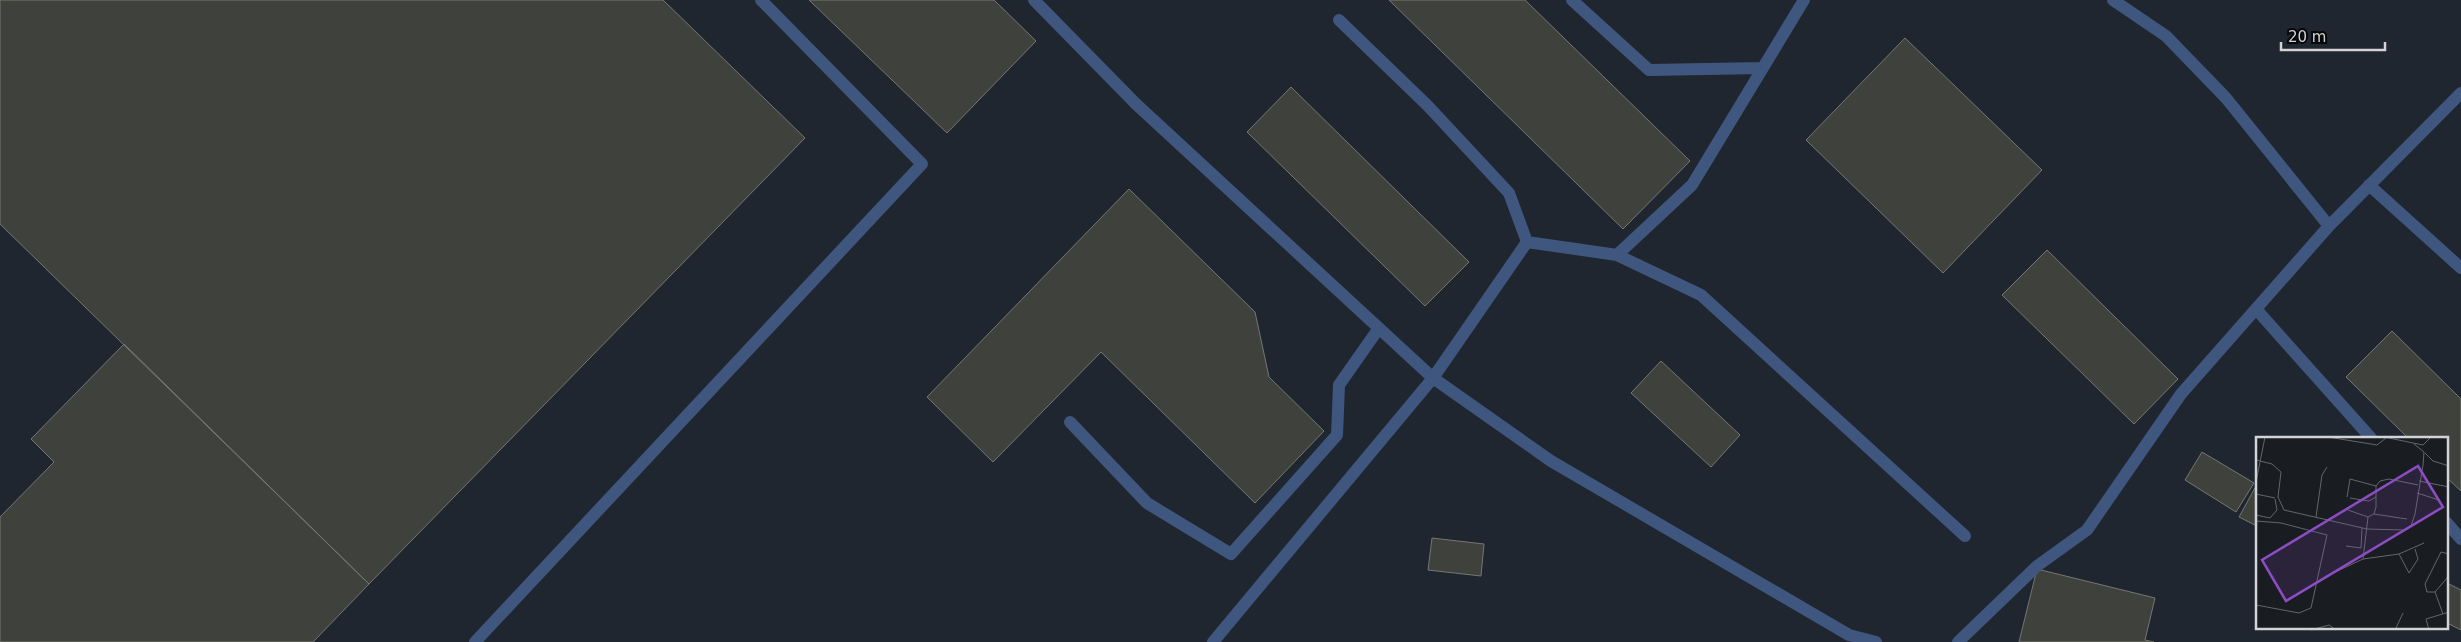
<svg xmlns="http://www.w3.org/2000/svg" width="2461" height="642" viewBox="0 0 2461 642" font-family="'DejaVu Sans',sans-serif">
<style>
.built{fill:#1f262f;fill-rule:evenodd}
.building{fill:#3f423c;stroke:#747871}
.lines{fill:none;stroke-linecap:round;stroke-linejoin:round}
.lane{stroke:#3f577f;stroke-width:12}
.inset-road{fill:none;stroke:#63666a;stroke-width:1}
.view{fill:#8c4dc4;fill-opacity:0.15;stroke:#8c4dc4;stroke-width:2.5}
.inset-edge{fill:none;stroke:#d1d3d7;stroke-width:2.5}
</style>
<rect width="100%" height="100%" fill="#191d22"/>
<path class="built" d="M0 0H2461V642H0ZM2257 438H2447V628H2257Z"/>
<path class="building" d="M0 0H663L805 138 369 584 0 224Z
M809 0H994L1036 41 947 133Z
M1389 0H1525L1690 161 1623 229Z
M1905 38 2042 170 1943 273 1806 140Z
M1291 87 1469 262 1425 306 1247 132Z
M1129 189 1255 312 1269 377 1324 431 1255 503 1101 352 993 462 927 397Z
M2047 250 2178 379 2134 424 2002 295Z
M2392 331 2461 399V491L2447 478V438H2408L2346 377Z
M124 344 369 584 313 642H0V517L54 462 31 439Z
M1661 361 1740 435 1711 467 1631 393Z
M2202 452 2254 483 2236 512 2185 480Z
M2256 486 2257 487V526L2239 517Z
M1432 538 1484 544 1481 576 1428 570Z
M2037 569 2155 598 2145 640 2154 642H2019Z
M2447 583 2461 590V630L2447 623Z"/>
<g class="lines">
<path class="lane" d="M1034 0 1136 104 1433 378 1551 461 1849 635 1876 642
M1572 0 1649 70 1763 68
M2113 0 2166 36 2226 98 2329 226
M2369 185 2461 268
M1527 242 1617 255 1692 185 1804 0
M1617 255 1701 295 1965 536
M2256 309 2371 438
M1070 422 1147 503 1231 554 1337 435 1339 385 1379 328
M2447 523 2461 539
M475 642 922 164 761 0
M1213 642 1433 378 1527 242 1509 193 1428 106 1339 20
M1958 642 2037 566 2087 530 2181 394 2329 226 2461 93"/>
</g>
<g transform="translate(2256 437)">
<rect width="192" height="192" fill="#191d22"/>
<path class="inset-road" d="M72 0 121 8 130 1M128 0 167 8 175 0M169 16 177 24 193 29M0 23 16 27 25 35 22 60 28 73 111 92 148 93 155 89 159 77 167 28 168 15 158 7M163 44 193 50M0 45 9 0M120 49 124 44 133 42 162 48M161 56 183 63M0 57 19 61M91 60 94 42 120 49V70L118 77 112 80M94 61 113 64 120 60M92 73 112 80 107 122M118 77 151 82M0 78 14 81 21 73 19 62M60 80 66 38 71 30M0 84 25 86 71 98 55 171 43 176 0 168M90 109 105 111 106 91M143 117 153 136 162 122 159 112M75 137 107 122 143 117 168 106M179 155 191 141M187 177 179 155H171L169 147 185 115 193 117M55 193 73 188 80 193M139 193 147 176M173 193 170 182 193 175"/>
<path class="view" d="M162 29 187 70 30 164 6 123Z"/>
<rect width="192" height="192" class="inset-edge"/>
</g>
<path d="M2281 42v8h104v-8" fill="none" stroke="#d1d3d7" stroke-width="2.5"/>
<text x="2288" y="42" font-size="15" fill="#d1d3d7" stroke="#060709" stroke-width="4" paint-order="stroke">20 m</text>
</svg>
